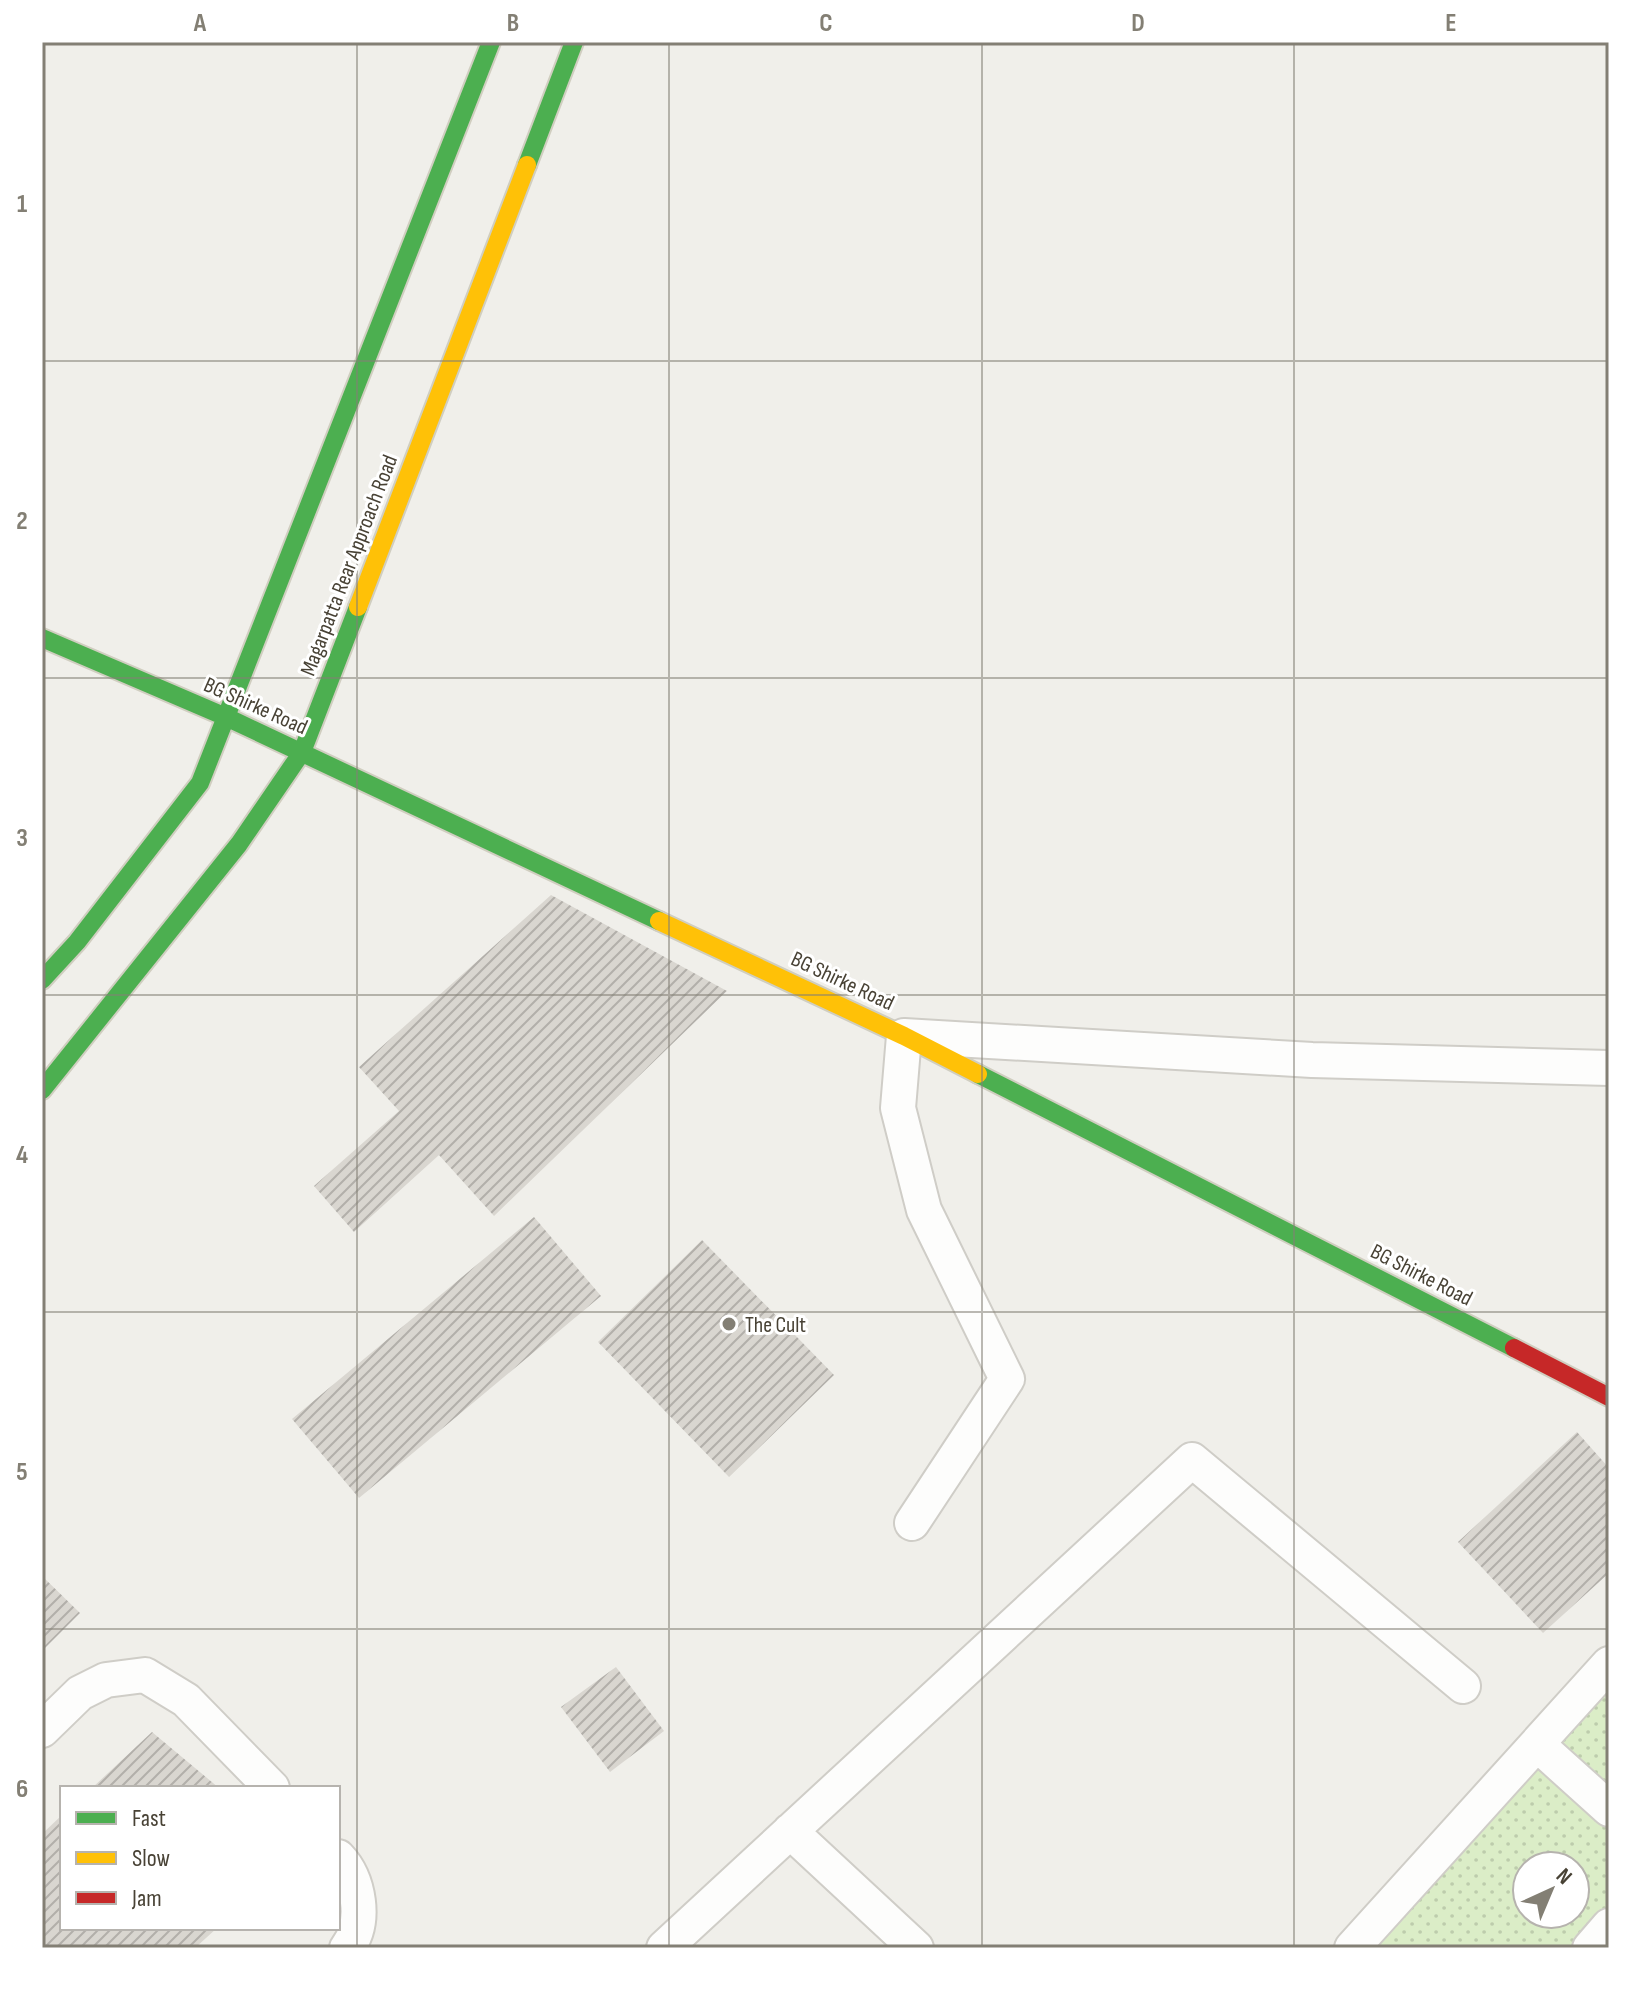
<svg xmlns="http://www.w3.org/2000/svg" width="1651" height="1990" viewBox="0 0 1651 1990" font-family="'Sofia Sans Condensed',sans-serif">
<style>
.grass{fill:url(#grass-dots);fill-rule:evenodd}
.building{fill:url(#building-hatch)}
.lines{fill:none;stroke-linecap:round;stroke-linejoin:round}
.lane-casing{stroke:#cfcdc7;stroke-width:38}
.fast-casing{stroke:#d0cec0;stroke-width:22}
.slow-casing{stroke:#d0cec0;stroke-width:22}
.jam-casing{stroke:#d0cec0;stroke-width:22}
.lane{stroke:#fdfdfc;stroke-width:34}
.fast{stroke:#4caf50;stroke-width:18}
.slow{stroke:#ffc107;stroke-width:18}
.jam{stroke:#c62828;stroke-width:18}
.grid{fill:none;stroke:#837f74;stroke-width:2;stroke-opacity:0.55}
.poi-dot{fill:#837f74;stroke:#fff;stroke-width:3}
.labels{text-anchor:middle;stroke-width:6;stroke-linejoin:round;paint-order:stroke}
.street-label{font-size:22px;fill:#484235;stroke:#fff}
.poi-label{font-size:22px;fill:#484235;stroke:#fff;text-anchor:start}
.neatline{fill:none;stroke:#837f74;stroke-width:3}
.grid-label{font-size:26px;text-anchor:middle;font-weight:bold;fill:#837f74}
</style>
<defs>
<pattern id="grass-dots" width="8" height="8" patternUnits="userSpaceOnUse" patternTransform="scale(2)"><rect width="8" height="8" fill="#dbedc7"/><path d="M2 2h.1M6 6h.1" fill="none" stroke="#bdccac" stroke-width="1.8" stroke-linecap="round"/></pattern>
<pattern id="building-hatch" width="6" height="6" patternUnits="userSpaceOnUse" patternTransform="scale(2)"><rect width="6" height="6" fill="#d9d6d0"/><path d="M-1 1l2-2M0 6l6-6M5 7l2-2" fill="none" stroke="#b2afaa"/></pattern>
</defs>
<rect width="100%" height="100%" fill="#f0efea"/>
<path class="grass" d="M1609 1664V1948H1352ZM1527 1866H1575V1914H1527Z"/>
<path class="building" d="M551 895 727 991 494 1216 439 1155 354 1232 314 1186 399 1111 359 1067Z
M534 1217 601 1296 359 1498 292 1419Z
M702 1240 834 1375 729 1477 598 1342Z
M1577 1432 1609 1468V1573L1543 1633 1458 1542Z
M42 1576 80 1613 42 1651Z
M616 1667 664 1731 610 1772 561 1707Z
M152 1732 219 1788H92Z
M62 1815V1928H217L195 1948H42V1834Z"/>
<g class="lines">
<g class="lane-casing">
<path id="lane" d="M912 1523 1007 1379 924 1210 898 1108 904 1036 1312 1060 1609 1068
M42 1730 80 1693 106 1680 145 1675 186 1700 272 1788
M1537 1744 1609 1809
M790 1831 916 1948
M338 1857C359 1879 367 1922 347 1948
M664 1948 1192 1460 1463 1686
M1352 1948 1609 1664
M1590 1948 1609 1926"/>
</g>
<g class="fast-casing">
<path id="fast" d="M527 165 574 42
M42 638 226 717 659 921
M42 980 77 942 200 783 491 42
M978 1074 1514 1348
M42 1090 239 844 302 752 358 607"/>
</g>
<g class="slow-casing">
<path id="slow" d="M358 607 527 165
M659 921 904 1036 978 1074"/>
</g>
<g class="jam-casing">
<path id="jam" d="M1514 1348 1609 1397"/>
</g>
<use href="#lane" class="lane"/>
<use href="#fast" class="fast"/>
<use href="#slow" class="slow"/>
<use href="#jam" class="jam"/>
</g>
<path class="grid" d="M357 42V1948M669 42V1948M982 42V1948M1294 42V1948M42 361H1609M42 678H1609M42 995H1609M42 1312H1609M42 1629H1609"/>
<circle class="poi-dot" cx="729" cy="1324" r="8"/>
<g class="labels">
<g class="street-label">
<text transform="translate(348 565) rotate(-69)" y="8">Magarpatta Rear Approach Road</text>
<text transform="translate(256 705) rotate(24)" y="8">BG Shirke Road</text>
<text transform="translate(843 980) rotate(25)" y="8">BG Shirke Road</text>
<text transform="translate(1422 1274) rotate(27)" y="8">BG Shirke Road</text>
</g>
<g class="poi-label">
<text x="745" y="1332">The Cult</text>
</g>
</g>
<rect width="1651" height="1990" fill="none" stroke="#ffffff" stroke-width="88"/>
<rect x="60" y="1786" width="280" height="144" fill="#ffffff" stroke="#b6b3ae" stroke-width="2"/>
<rect x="76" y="1812" width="40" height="12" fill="#4caf50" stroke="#b6b3ae" stroke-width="2"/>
<text x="132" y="1826" font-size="24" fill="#484235">Fast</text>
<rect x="76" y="1852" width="40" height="12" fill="#ffc107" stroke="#b6b3ae" stroke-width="2"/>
<text x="132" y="1866" font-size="24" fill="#484235">Slow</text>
<rect x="76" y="1892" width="40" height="12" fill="#c62828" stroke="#b6b3ae" stroke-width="2"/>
<text x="132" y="1906" font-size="24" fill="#484235">Jam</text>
<g transform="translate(1551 1890) rotate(44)"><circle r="38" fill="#ffffff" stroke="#b6b3ae" stroke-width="2"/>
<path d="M0-6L14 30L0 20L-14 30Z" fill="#837f74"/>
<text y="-12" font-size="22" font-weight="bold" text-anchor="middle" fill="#484235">N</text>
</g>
<rect x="44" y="44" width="1563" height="1902" class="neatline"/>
<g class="grid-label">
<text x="200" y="31">A</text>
<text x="513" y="31">B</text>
<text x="826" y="31">C</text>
<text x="1138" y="31">D</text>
<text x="1451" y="31">E</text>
<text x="22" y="212">1</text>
<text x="22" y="529">2</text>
<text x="22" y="846">3</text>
<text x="22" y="1163">4</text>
<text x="22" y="1480">5</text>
<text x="22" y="1797">6</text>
</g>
</svg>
